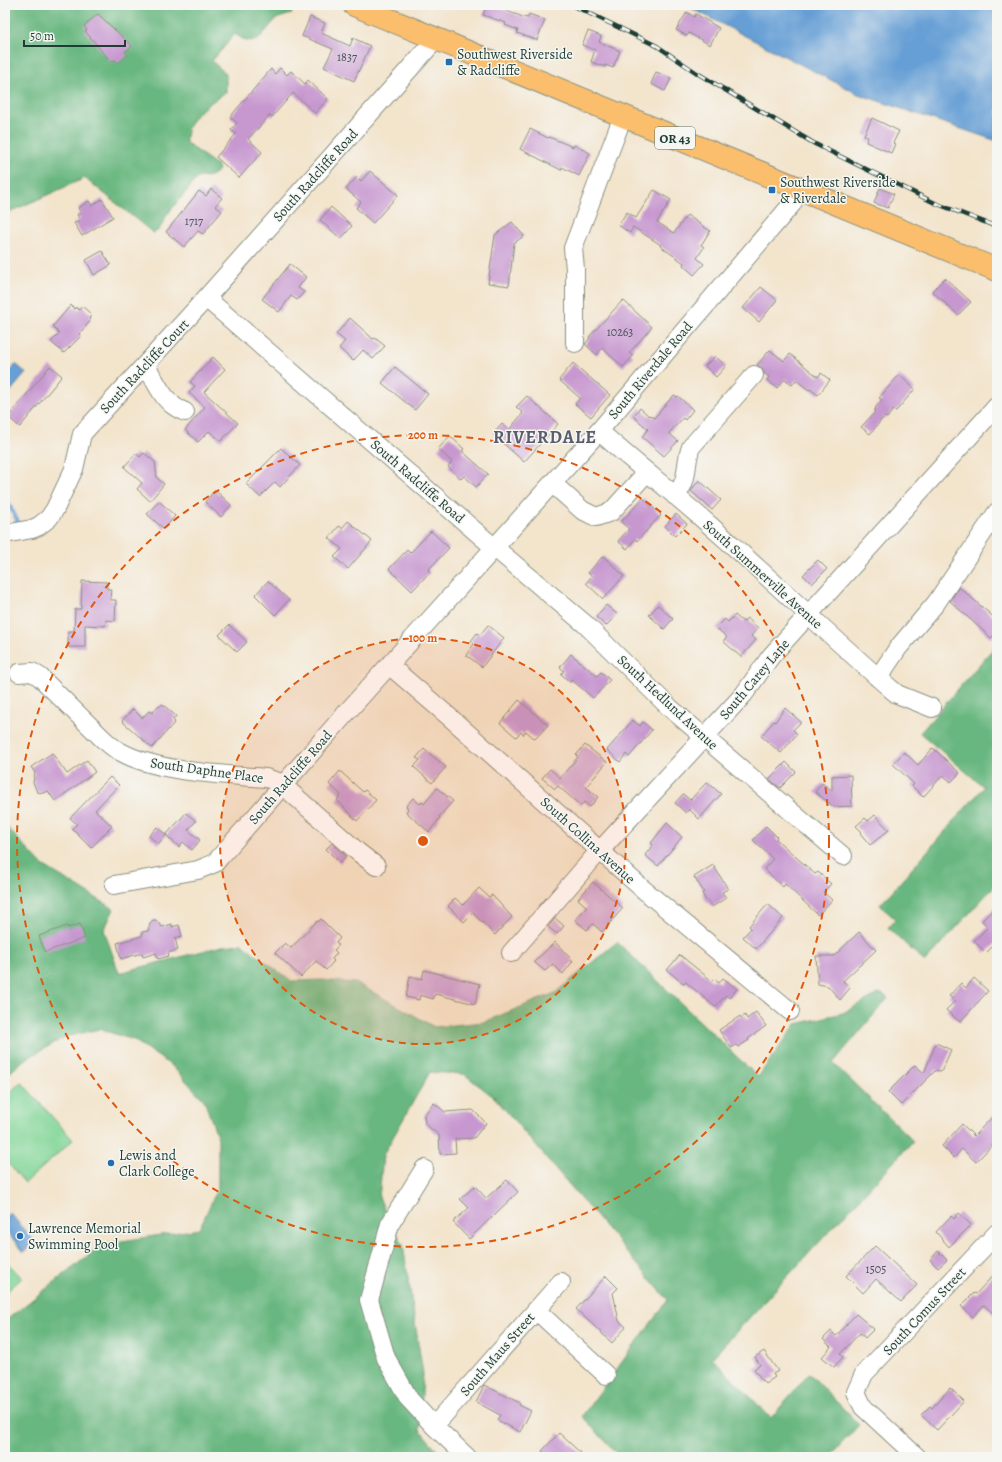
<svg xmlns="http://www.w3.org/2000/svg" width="1002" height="1462" viewBox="0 0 1002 1462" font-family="Alegreya,serif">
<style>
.green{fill:#82d698;stroke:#508a66}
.forest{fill:#69b780;stroke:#447a5a}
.water{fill:#669fd5;stroke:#426e84}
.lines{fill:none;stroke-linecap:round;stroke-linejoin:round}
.stream{stroke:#669fd5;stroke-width:4}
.building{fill:#c798d0}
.minor-casing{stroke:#899080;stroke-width:20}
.major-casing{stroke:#899080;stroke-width:24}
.minor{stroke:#fff;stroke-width:18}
.major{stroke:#fabe6d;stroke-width:22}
.rail-casing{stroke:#1f3d34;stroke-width:4.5}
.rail{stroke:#f6f6f2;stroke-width:3;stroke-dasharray:9;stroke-linecap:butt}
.ring{fill:none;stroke:#de580e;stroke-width:2;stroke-dasharray:7 5}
.poi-dot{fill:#1f6fb2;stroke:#f6f6f2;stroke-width:1.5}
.labels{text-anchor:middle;stroke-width:3;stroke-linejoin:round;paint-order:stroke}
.number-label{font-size:12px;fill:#49545b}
.shield{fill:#f6f6f2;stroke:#60746d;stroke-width:1}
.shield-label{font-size:13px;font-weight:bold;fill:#1f3d34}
.poi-label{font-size:14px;fill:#1f3d34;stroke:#f6f6f2;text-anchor:start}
.street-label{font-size:14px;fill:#1f3d34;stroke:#f6f6f2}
.district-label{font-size:18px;font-weight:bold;letter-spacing:1px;fill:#5a5d6b;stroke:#f6f6f2}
.centre{fill:#de580e;stroke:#f6f6f2;stroke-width:2}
.ring-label{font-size:12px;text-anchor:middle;font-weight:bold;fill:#de580e;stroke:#f6f6f2;stroke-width:3;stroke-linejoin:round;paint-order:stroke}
</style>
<rect width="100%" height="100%" fill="#f6f6f2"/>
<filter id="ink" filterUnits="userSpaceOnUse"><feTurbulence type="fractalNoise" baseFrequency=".025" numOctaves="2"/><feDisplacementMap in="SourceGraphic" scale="8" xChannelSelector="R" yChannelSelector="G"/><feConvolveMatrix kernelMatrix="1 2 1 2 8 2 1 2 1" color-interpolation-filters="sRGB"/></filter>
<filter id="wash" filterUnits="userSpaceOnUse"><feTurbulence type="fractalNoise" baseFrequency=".012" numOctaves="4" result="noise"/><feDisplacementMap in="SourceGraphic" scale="16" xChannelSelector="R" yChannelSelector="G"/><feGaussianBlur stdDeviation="0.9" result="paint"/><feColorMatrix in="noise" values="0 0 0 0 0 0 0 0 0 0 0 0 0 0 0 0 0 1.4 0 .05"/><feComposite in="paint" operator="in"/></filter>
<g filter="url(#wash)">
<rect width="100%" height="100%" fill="#f3e4cc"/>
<path class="green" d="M21 1082 73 1140 25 1183 5 1160V1097Z
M5 1260 22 1278 5 1293Z"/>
<path class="forest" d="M5 5H287L293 7 294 10 291 14 276 19 258 40 246 41 235 34 212 61 226 74V92C208 105 184 117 186 143L218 166 219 170 211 176 197 178 166 216 159 230 153 233 85 178 12 211H5Z
M997 644V883L925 962 888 928 895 919 880 905 984 787 920 733Z
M5 825 41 864 114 909 104 930 119 973 222 946 242 944 291 981 322 980 356 983 407 1011 434 1027 484 1022 555 993 617 942 758 1077 796 1024 843 1013 880 993 888 998 833 1063 913 1141 712 1358 771 1418 809 1373 859 1425 829 1457H620L582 1416 668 1300 495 1098 464 1074 430 1072 383 1155 379 1198 403 1245 423 1374 420 1430 440 1454 438 1457H5V1321L103 1244 199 1229 218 1188V1138L204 1100 172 1066 134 1040 99 1029 65 1037 24 1060 5 1077Z"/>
<path class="water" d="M685 5H997V141L858 94Z
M16 364 26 373 9 393 5 389V377Z
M10 1213 35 1242 24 1252 5 1230V1217Z"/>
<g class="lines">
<path class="stream" d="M5 36 7 46 5 58
M5 496 18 522 11 525"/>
</g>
<g id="blocks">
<path class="building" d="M487 5H491L523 17 528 18 529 14 545 20 537 40 517 33 518 30 505 25 506 23 483 15Z
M687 12 694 17 696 14 719 28 710 45 689 33 687 36 676 30Z
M98 14 132 46 125 52 128 55 118 63 115 60 111 62 85 31 87 30 84 26Z
M310 17 325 23 321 33 350 46 353 38 370 46 354 81 324 67 333 49 302 36Z
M588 31 601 36 599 42 620 51 613 68 605 65V67L591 62 595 50 582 45Z
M280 68 287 75 291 71 305 84 308 80 328 99 315 113 293 93 272 117 270 115 248 139 262 152 239 178 216 157 236 134 231 130 237 123 230 117 271 69 275 74Z
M656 72 671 78 665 91 651 84Z
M872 118 899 131 893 143 895 144 891 153 866 142 868 137 864 135Z
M530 129 548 138 549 137 573 147 574 145 590 153 579 176 562 167 561 170 520 149Z
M370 171 398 195 373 223 356 208 361 202 346 189 357 177 361 181Z
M880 188 894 194 888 208 874 203Z
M211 189 222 198 215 206 222 211 203 234 198 231 184 247 166 232 199 191 206 196Z
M654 190 671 200 657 222 674 233 687 215 710 231 701 245 704 247 697 258 704 264 694 275 683 265 684 263 660 246 661 245 633 227 630 233 618 225 627 212 636 218Z
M102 199 113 217 82 236 74 223 80 220 77 215 81 213 78 208 89 201 92 206Z
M331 207 352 226 341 239 320 220Z
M512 222 524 236 514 243 509 286 488 283 495 235Z
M102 251 111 265 94 275 86 260Z
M290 264 306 277 298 288 304 292 297 300 291 296 279 312 262 299Z
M945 278 971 302 958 315 932 291Z
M761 287 777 300 759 322 743 308Z
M623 300 652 327 629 353 633 356 623 367 602 348 597 355 585 344 590 338 589 337Z
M71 305 75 309 76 307 79 310 82 306 92 315 89 318 91 320 79 334 81 336 64 353 51 342 59 334 53 326Z
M350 318 373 339 375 338 385 346 373 359 363 350 353 361 339 348 345 341 336 334Z
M770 350 784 361 790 354 818 377 821 373 830 380 818 395 810 389 809 390 796 380 792 385 785 379 777 388 767 380 769 377 764 373 761 367 757 365Z
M715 356 726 366 716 377 705 366Z
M213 357 225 369 204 392 238 423 221 441 209 431 198 442 185 430 205 407 189 393 195 386 190 382Z
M573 363 610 395 591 417 575 404 580 398 559 380Z
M50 366 62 376 20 427 8 417Z
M395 367 428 394 415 410 382 383Z
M899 375 915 389 896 411 893 410 887 418 886 417 882 419 870 434 861 427 875 412 874 411 876 408H875L882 400 879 398Z
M674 395 677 397 678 396 693 410 685 420 683 418 669 433 678 441 664 456 642 437 648 429 633 416 640 408 649 416 650 415 654 418Z
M527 396 558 424 524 462 493 434 502 424 509 430 523 413 516 407Z
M450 436 464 449 462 451 488 474 476 487 464 476 461 479 448 467 452 462 438 449Z
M281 448 300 465 280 487 275 482 260 497 246 484Z
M136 453 140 457 144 453 155 462 157 478 164 484 150 501 137 489 142 483 124 467Z
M699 480 721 500 712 510 691 491Z
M215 490 231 505 221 517 205 502Z
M643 498 661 515 637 541 635 539 627 549 618 541 629 529 621 522Z
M159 501 175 516 164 529 147 514Z
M676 514 687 524 675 536 665 526Z
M348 521 372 541 348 569 334 557 342 549 329 538 339 526 342 528Z
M431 531 449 548 428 570 430 572 412 591 389 569 407 550 410 553Z
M603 556 624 576 603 599 586 583 592 576 588 573Z
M818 560 827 569 812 584 803 575Z
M82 581 107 582V589H111L110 600H116L115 621 106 620 105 626 85 625V647H68V631H74L75 609H81Z
M268 581 289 600 275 615 255 595Z
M959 587 997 620V632L991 638 950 601Z
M606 605 617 614 606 626 596 617Z
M658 605 673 619 664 629 649 615Z
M735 615 743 622 747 618 758 628 751 636 756 640 741 657 723 641 727 637 716 628 725 619 728 622Z
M229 625 247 642 237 652 219 635Z
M488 625 504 638 482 667 466 655 474 644 471 641 477 633 480 635Z
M571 654 597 676 601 672 610 680 593 698 572 680 570 682 561 674 564 671 560 667Z
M519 700 548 725 535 739 526 731 523 735 521 732 516 737 500 723Z
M162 704 176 716 173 720 175 722 152 748 122 721 133 709 142 718 149 711 152 713 158 706 159 707Z
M785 708 801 722 793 730 797 734 781 753 761 736 774 721 775 722Z
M633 720 640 726 643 722 652 730 629 757 626 754 620 762 607 750Z
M585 745 607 762 586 787 598 797 590 807 584 802 581 806 558 786 555 789 542 778 550 769 560 778 578 757 576 755Z
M933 748 960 773 951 782 943 775 923 797 912 786 914 784 893 764 904 752 918 765Z
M424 749 446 767 432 783 414 767 420 760 416 758Z
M52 753 67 774 87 760 95 772 55 801 48 791 43 793 37 792 33 782 35 773 31 767Z
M786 762 796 772 780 788 769 779Z
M340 771 363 792 365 790 376 800 357 821 337 800 341 795 329 784Z
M851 775 852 806 834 807 815 792 822 783 832 791V776Z
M110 777 119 785 95 810 112 826 91 848 72 829 77 824 70 818Z
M707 782 721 794 699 819 689 809 686 813 675 803 683 794 690 800Z
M437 788 453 801 439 817 440 818 429 832 406 812 408 809 406 806 413 798 420 804 422 802 424 804Z
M186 813 196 821 188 830 200 840 192 850 183 842 179 847 166 835Z
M875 815 889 830 870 845 860 833 862 832 856 826 865 818 868 821Z
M667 823 682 837 658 866 645 855 653 845 651 843Z
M766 826 777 837 776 839 815 874 818 872 831 884 823 892 832 900 818 915 785 884 783 887 764 869 773 859 753 840Z
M157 827 166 835 158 844 149 836Z
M332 843 346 856 340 863 326 849Z
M713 865 728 889 722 892 726 898 712 907 705 899 702 893 704 892 694 877Z
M593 882 623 908 602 932 593 924 587 930 575 920 587 907 578 899Z
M479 888 489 897 492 895 512 917 495 935 473 913 464 922 448 906 455 898 463 905Z
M768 904 783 918 756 949 743 937 751 928 749 926Z
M997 905V942L986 953 974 941 988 927 982 921Z
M555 918 564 926 557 934 548 927Z
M321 919 340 938 336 943 339 945 334 950 337 953 332 959 334 961 326 970 316 961 301 977 275 953 285 943 291 948 317 921 318 922Z
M153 920H156L162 927 172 924V927L179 925 182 936 175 938 178 950 168 953 169 956 158 959 156 953 143 957 142 953 121 959 117 943 142 936V932L148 931 150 923Z
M80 924 85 938 45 952 39 936 67 926 68 928Z
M859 932 876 950 843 981 850 988 840 1000 828 986 818 984 816 956H834Z
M555 942 573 961 563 974 553 964 545 971 534 962Z
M680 955 712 981 714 979 719 983 723 978 737 989 729 998 726 995 715 1007 686 982 684 984 667 970Z
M424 970 480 984 475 1004 435 994 433 999 420 995 419 1000 406 997 410 976 422 979Z
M974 978 988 991 960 1022 946 1010 955 1001 949 996 961 983 966 988Z
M756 1012 766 1026 748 1039 749 1040 738 1047 736 1045 731 1048 719 1030 740 1016 741 1018 745 1015 747 1019Z
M936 1043 951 1050 941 1072 936 1070 901 1105 888 1092 915 1065 924 1073Z
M434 1103 445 1112 473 1110 486 1123 474 1138 455 1139 456 1153 440 1154 439 1135 425 1124 424 1115Z
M997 1112V1140L976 1162 962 1149 954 1158 942 1146 962 1124 974 1136Z
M507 1180 518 1192 469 1239 453 1222 469 1208 460 1199 475 1186 486 1198Z
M959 1213 971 1225 949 1247 936 1232 951 1216 954 1219Z
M875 1246 917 1285 901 1302 876 1279 863 1293 846 1276Z
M938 1251 947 1260 938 1268 930 1260Z
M997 1271V1317L984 1305 973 1317 961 1306 974 1293 976 1294Z
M606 1276 618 1288 613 1293 619 1321 626 1327 612 1343 576 1309Z
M856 1314 874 1329 865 1338 860 1333 840 1354 843 1357 834 1367 822 1357 831 1347 823 1339 831 1331 836 1336Z
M764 1351 778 1371 773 1374 775 1377 765 1384 754 1369 760 1365 755 1357Z
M484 1385 520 1403 519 1405 531 1411 520 1432 497 1420 500 1415 476 1402Z
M950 1388 964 1401 937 1430 921 1415 930 1406 932 1408Z
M559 1433 585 1457H548L542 1451Z"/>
</g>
</g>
<g filter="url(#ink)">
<use href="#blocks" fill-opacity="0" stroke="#899080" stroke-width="1"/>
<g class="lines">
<g class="minor-casing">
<path id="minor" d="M436 39 206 298 482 537 585 624 669 707 843 856
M575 343V269L573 248 623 116
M145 365C155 378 160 396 174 406 177 409 182 410 185 412
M599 431C633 462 670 490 705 521 768 576 828 634 891 689L897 694 932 708
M552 483 582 510 596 517 611 512 647 472
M675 496C690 480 684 465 691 447L754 375
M5 534 32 529 39 526 49 518 55 509 74 469 82 434 206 298
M389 665 454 721 644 890 790 1011
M19 673 32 672 40 677 102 738C108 743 113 748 119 751 158 773 222 774 266 778L279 782 358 852 376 866
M878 678 898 648 936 603 997 512
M114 885 198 870 215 863 220 857 347 712 599 431 792 204 798 188
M511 953 595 856 744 694 771 656 997 406
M424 1169 390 1224 369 1300 386 1358 409 1399 434 1426 467 1457
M536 1310 606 1375
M434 1426 561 1282
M917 1457 863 1407 856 1392 864 1374 997 1233"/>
</g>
<g class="major-casing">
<path id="major" d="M354 5 997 270"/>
</g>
<use href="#minor" class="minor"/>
<use href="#major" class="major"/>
<g class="rail-casing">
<path id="rail" d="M572 5 657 46 697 73 815 144 935 203 997 227"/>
</g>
<use href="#rail" class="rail"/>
</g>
</g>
<circle cx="423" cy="841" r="203" fill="#de580e" fill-opacity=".12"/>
<g class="ring">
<circle cx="423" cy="841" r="203"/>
<circle cx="423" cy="841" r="406"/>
</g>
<g class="poi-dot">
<rect x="445" y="58" width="8" height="8" rx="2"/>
<rect x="768" y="186" width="8" height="8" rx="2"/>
<circle cx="111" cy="1163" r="4"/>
<circle cx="20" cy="1236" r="4"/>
</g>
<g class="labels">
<g class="number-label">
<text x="347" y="61">1837</text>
<text x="194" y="225">1717</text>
<text x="620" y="336">10263</text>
<text x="876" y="1273">1505</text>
</g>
<rect class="shield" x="655" y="127" width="40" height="22" rx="3"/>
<g class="shield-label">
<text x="675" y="143">OR 43</text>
</g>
<g class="poi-label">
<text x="457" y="59">Southwest Riverside<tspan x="457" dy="16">&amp; Radcliffe</tspan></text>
<text x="780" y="187">Southwest Riverside<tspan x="780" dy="16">&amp; Riverdale</tspan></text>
<text x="119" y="1160">Lewis and<tspan x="119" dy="16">Clark College</tspan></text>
<text x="28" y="1233">Lawrence Memorial<tspan x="28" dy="16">Swimming Pool</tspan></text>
</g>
<g class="street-label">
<text transform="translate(315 175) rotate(-48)" y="5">South Radcliffe Road</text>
<text transform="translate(144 366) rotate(-47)" y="5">South Radcliffe Court</text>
<text transform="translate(650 370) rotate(-50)" y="5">South Riverdale Road</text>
<text transform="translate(418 481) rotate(41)" y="5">South Radcliffe Road</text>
<text transform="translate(763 574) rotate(42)" y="5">South Summerville Avenue</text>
<text transform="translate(754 679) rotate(-50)" y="5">South Carey Lane</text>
<text transform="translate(668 702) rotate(43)" y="5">South Hedlund Avenue</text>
<text transform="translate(207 770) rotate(8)" y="5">South Daphne Place</text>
<text transform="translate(290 777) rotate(-49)" y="5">South Radcliffe Road</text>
<text transform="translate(588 840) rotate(42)" y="5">South Collina Avenue</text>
<text transform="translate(924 1311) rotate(-47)" y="5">South Comus Street</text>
<text transform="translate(497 1354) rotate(-49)" y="5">South Maus Street</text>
</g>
<g class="district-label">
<text x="545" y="443">RIVERDALE</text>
</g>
</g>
<circle cx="423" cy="841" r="6" class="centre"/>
<g class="ring-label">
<text x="423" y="439">200 m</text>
<text x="423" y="642">100 m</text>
</g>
<rect width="1002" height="1462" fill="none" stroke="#f6f6f2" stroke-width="20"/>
<path d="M24 40v6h101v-6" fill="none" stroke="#1f3d34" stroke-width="2"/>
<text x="30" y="40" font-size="12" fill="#1f3d34" stroke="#f6f6f2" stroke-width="3" paint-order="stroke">50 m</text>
</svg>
